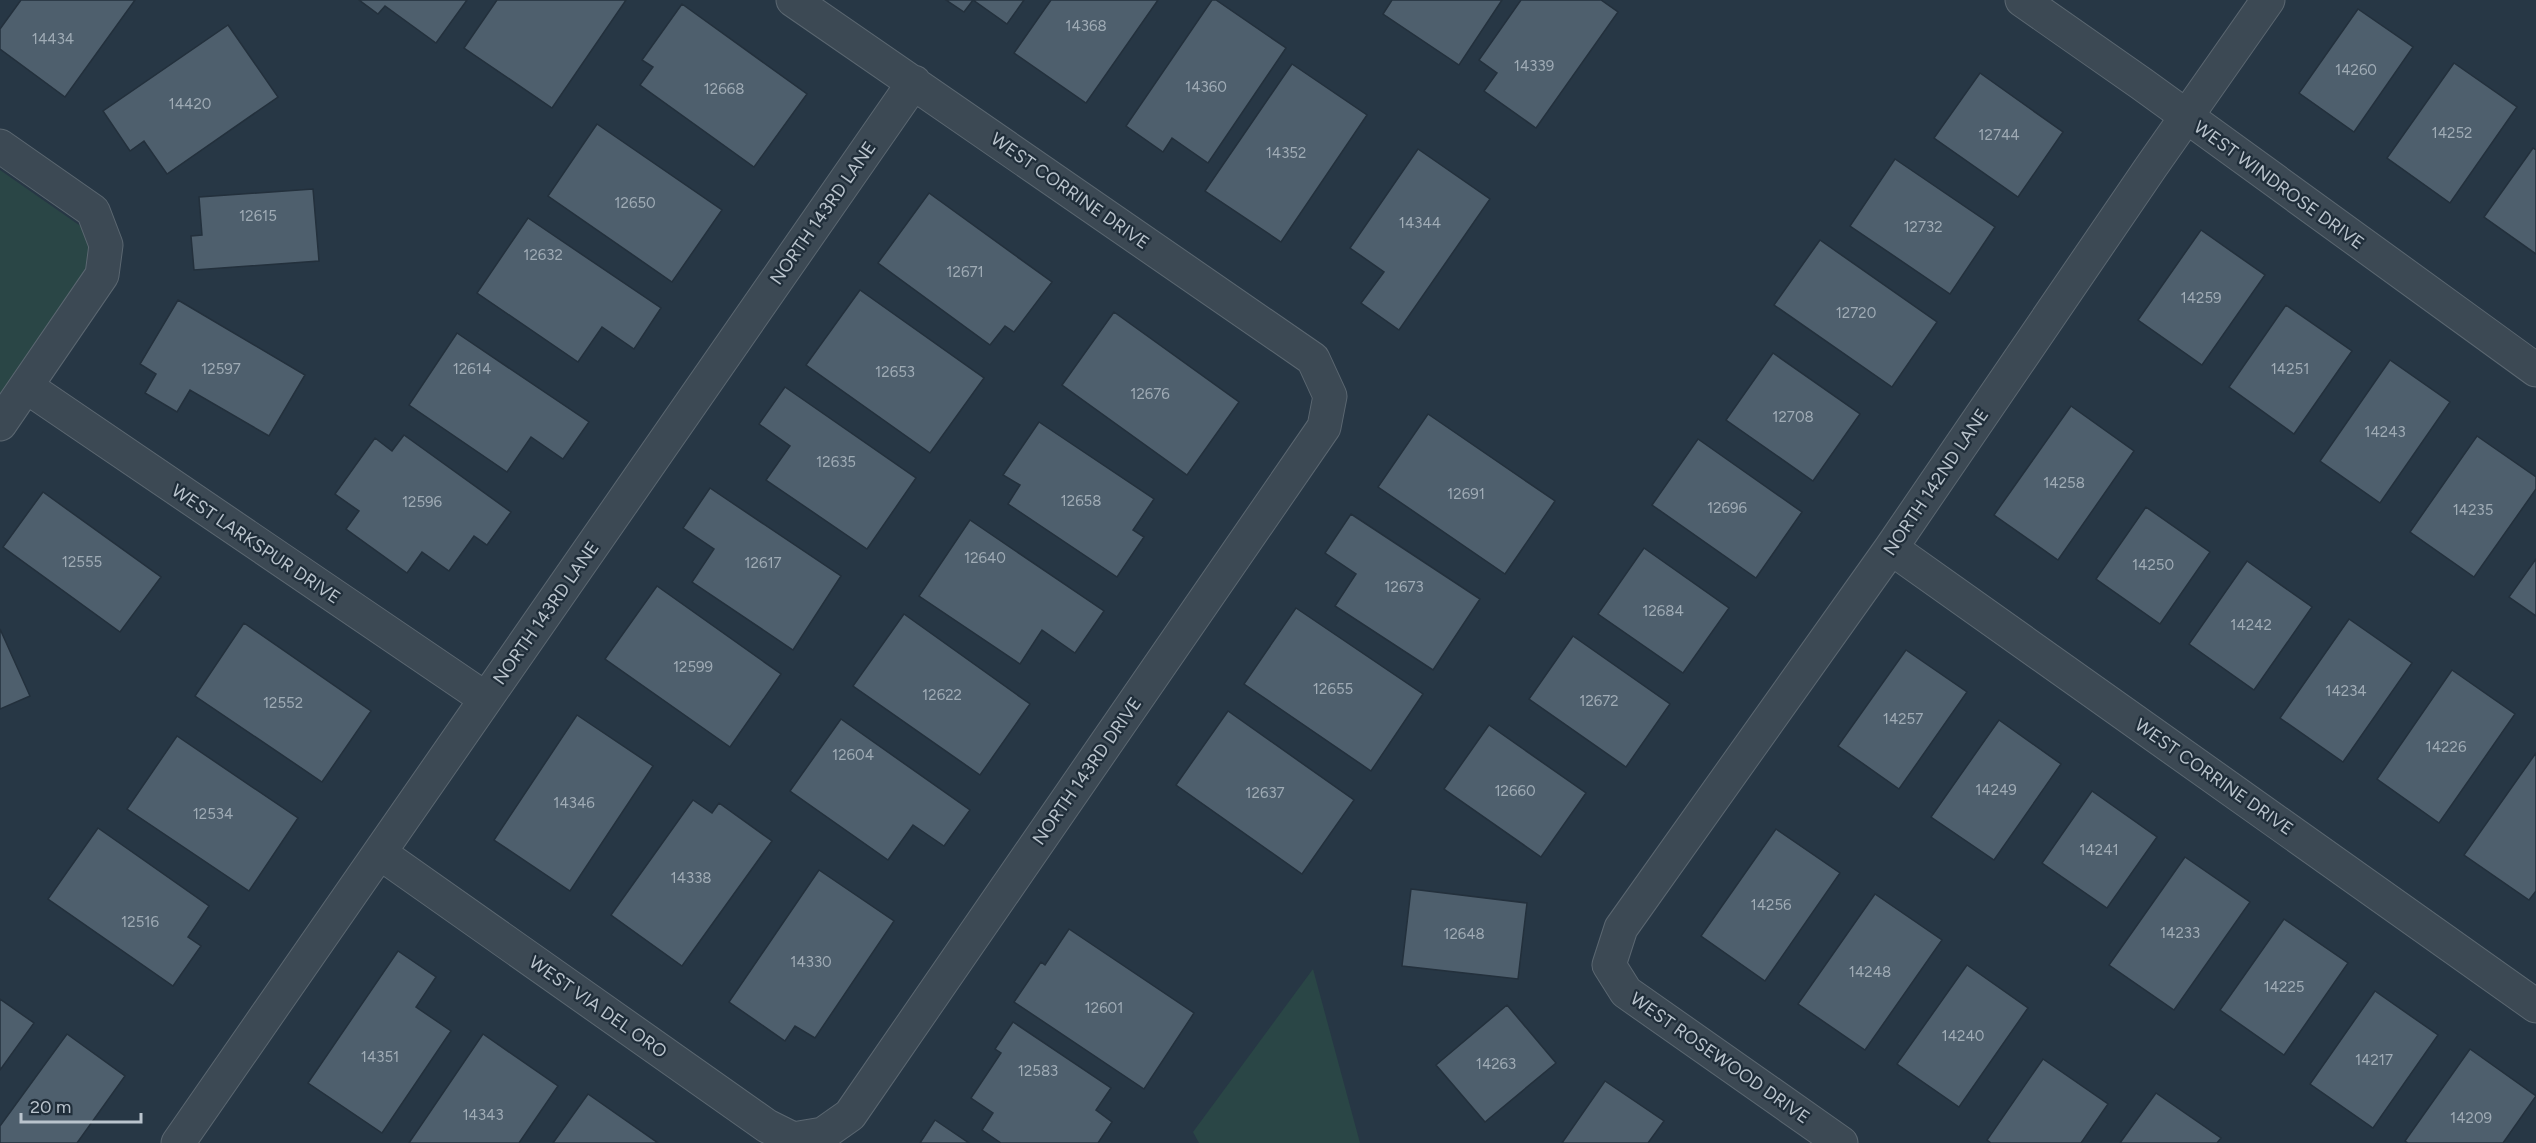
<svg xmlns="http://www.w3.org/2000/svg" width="2536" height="1143" viewBox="0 0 2536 1143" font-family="Figtree,sans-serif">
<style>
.green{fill:#2a4646}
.building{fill:#4e5f6d;stroke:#23303c;stroke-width:1.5}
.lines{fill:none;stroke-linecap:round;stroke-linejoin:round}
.minor-casing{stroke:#5b6771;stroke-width:35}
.minor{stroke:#3c4954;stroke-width:33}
.labels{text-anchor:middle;stroke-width:4.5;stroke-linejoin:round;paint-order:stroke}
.number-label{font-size:15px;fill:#9fabb5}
.street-label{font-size:18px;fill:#bac4cd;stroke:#202e3a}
</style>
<rect width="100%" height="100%" fill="#273745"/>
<path class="green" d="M0 170 89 232 92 272 0 403Z
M1313 969 1360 1143H1199L1193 1132Z"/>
<path class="building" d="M21 0H135L65 97 0 49V29Z
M359 0H467L436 43 385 6 378 14Z
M497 0H626L552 108 464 48Z
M946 0H1024L1007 24 973 0 964 12Z
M1051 0H1158L1086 103 1014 53Z
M1212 0H1216L1286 48 1208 163 1172 138 1163 152 1126 126Z
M1392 0H1502L1459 65 1383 14Z
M1521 0H1601L1618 12 1536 128 1484 91 1497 73 1479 60Z
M682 4 807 94 754 167 640 85 653 67 642 60Z
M2358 9 2413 47 2354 132 2299 93Z
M228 25 278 97 167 174 144 141 130 151 103 111Z
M2454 63 2517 107 2450 203 2387 158Z
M1292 64 1367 115 1281 242 1205 191Z
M1980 73 2063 132 2018 197 1934 138Z
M597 124 722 210 672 282 548 196Z
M2533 148 2536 150V254L2484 217Z
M1418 149 1490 199 1399 330 1361 303 1384 272 1350 248Z
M1895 159 1995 227 1950 294 1850 226Z
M313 189 319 261 194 270 191 236 202 235 199 197Z
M929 193 1052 282 1014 332 1005 326 990 345 878 263Z
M528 218 661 308 634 349 602 327 578 362 477 293Z
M2201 230 2265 275 2202 365 2138 320Z
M1820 240 1937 322 1892 387 1774 305Z
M860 290 984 378 930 453 806 365Z
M178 300 305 375 269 436 190 390 177 412 145 393 156 374 140 364Z
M2286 305 2352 351 2294 434 2229 387Z
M1114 312 1239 402 1187 475 1062 385Z
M457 333 589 422 563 459 531 437 507 472 409 405Z
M1773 353 1860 414 1813 481 1726 420Z
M2390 360 2450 402 2380 503 2320 461Z
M785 387 916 478 867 549 766 480 790 446 759 424Z
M2071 406 2134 451 2058 560 1994 515Z
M1428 414 1555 501 1505 574 1378 487Z
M1039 422 1154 499 1133 530 1144 537 1117 577 1008 504 1020 485 1003 475Z
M404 435 511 512 487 545 474 536 449 571 422 552 407 573 346 529 359 511 335 494 375 438 392 451Z
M2477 436 2536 477V489L2474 577 2410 532Z
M1698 439 1802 512 1756 578 1652 505Z
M710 488 841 576 793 650 692 582 714 549 683 528Z
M43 492 161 577 120 632 3 547Z
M2146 507 2210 552 2160 624 2096 579Z
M1351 514 1480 599 1433 670 1335 606 1356 574 1325 553Z
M970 520 1104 611 1075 653 1042 630 1020 664 919 596Z
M1644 548 1729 608 1683 673 1598 614Z
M2536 559V616L2509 597Z
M2247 561 2312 607 2254 690 2189 644Z
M657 586 781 674 730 747 605 659Z
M1296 608 1423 694 1371 771 1244 684Z
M904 614 1030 704 980 775 853 686Z
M2349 619 2412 663 2343 762 2280 718Z
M244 623 371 711 322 782 195 696Z
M0 629 30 696 0 709Z
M1573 636 1670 704 1626 767 1529 699Z
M1906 650 1967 692 1899 789 1838 746Z
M2452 670 2515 714 2439 823 2377 779Z
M1228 711 1354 800 1302 874 1176 785Z
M577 715 653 766 570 891 494 840Z
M841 719 970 810 944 846 913 825 888 860 790 791Z
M1999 720 2061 764 1994 860 1931 817Z
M1489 725 1586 793 1541 857 1444 789Z
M177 736 298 818 249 891 127 809Z
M2536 753V891L2529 900 2464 855Z
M2092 791 2157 837 2107 908 2042 863Z
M693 800 712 813 719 803 772 841 682 966 611 915Z
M98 828 209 906 188 937 201 946 173 986 48 899Z
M1776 829 1840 873 1765 981 1701 936Z
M2185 857 2250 902 2174 1010 2109 965Z
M819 870 894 921 815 1038 795 1026 785 1041 729 1002Z
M1411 889 1527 903 1518 979 1402 966Z
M1875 894 1942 940 1865 1050 1798 1004Z
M2284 919 2348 963 2284 1055 2220 1010Z
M1069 929 1194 1013 1144 1089 1014 1002 1041 962 1045 965Z
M398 951 436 977 416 1007 451 1031 382 1133 308 1083Z
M1967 965 2028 1008 1959 1107 1897 1064Z
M2375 991 2438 1035 2373 1128 2310 1084Z
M0 999 34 1023 0 1070Z
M1507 1005 1556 1063 1485 1122 1436 1065Z
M1013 1022 1111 1088 1096 1110 1112 1122 1098 1143H1001L982 1130 993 1113 971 1098 1001 1053 995 1049Z
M67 1034 125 1076 77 1143H0V1126Z
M483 1034 558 1086 519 1143H409Z
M2470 1049 2536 1096 2503 1143H2408L2405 1141Z
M2043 1059 2108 1104 2081 1143H1991L1987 1140Z
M1605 1081 1664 1121 1648 1143H1562Z
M2156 1093 2221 1138 2217 1143H2120Z
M588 1094 658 1143H553Z
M935 1120 969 1143H920Z"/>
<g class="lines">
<g class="minor-casing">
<path id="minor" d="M2022 0 2142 84 2536 370
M0 146 93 211 106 245 102 275 0 424
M27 387 486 699
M1891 548 2536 1006
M380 853 767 1126 793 1139 823 1134 850 1115 1324 427 1330 396 1313 359 793 0
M178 1143 914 82
M1841 1143 1626 992 1609 965 1621 928 1891 548 2151 167 2268 0"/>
</g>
<use href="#minor" class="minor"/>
</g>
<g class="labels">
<g class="number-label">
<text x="1086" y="31">14368</text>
<text x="53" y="44">14434</text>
<text x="1534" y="71">14339</text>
<text x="2356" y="75">14260</text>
<text x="1206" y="92">14360</text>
<text x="724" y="94">12668</text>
<text x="190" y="109">14420</text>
<text x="2452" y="138">14252</text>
<text x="1999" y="140">12744</text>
<text x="1286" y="158">14352</text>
<text x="635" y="208">12650</text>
<text x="258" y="221">12615</text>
<text x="1420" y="228">14344</text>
<text x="1923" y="232">12732</text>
<text x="543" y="260">12632</text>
<text x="965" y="277">12671</text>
<text x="2201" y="303">14259</text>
<text x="1856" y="318">12720</text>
<text x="221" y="374">12597</text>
<text x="472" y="374">12614</text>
<text x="2290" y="374">14251</text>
<text x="895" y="377">12653</text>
<text x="1150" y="399">12676</text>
<text x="1793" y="422">12708</text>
<text x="2385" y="437">14243</text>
<text x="836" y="467">12635</text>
<text x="2064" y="488">14258</text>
<text x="1466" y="499">12691</text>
<text x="1081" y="506">12658</text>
<text x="422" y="507">12596</text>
<text x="1727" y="513">12696</text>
<text x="2473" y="515">14235</text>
<text x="985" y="563">12640</text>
<text x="82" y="567">12555</text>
<text x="763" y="568">12617</text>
<text x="2153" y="570">14250</text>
<text x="1404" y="592">12673</text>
<text x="1663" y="616">12684</text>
<text x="2251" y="630">14242</text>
<text x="693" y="672">12599</text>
<text x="1333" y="694">12655</text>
<text x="2346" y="696">14234</text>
<text x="942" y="700">12622</text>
<text x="1599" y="706">12672</text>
<text x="283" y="708">12552</text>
<text x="1903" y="724">14257</text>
<text x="2446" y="752">14226</text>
<text x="853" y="760">12604</text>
<text x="1996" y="795">14249</text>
<text x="1515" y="796">12660</text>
<text x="1265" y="798">12637</text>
<text x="574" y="808">14346</text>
<text x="213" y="819">12534</text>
<text x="2099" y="855">14241</text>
<text x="691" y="883">14338</text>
<text x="1771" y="910">14256</text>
<text x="140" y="927">12516</text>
<text x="2180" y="938">14233</text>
<text x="1464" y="939">12648</text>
<text x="811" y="967">14330</text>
<text x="1870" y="977">14248</text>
<text x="2284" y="992">14225</text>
<text x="1104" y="1013">12601</text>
<text x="1963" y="1041">14240</text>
<text x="380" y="1062">14351</text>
<text x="2374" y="1065">14217</text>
<text x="1496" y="1069">14263</text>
<text x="1038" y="1076">12583</text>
<text x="483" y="1120">14343</text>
<text x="2471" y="1123">14209</text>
</g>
<g class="street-label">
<text transform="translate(2279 185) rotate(36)" y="6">WEST WINDROSE DRIVE</text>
<text transform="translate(1070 191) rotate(35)" y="6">WEST CORRINE DRIVE</text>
<text transform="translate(823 213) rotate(-55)" y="6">NORTH 143RD LANE</text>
<text transform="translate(1936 482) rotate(-56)" y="6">NORTH 142ND LANE</text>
<text transform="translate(256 544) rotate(34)" y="6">WEST LARKSPUR DRIVE</text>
<text transform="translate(546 613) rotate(-55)" y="6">NORTH 143RD LANE</text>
<text transform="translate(1087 771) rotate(-55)" y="6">NORTH 143RD DRIVE</text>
<text transform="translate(2214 777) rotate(35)" y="6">WEST CORRINE DRIVE</text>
<text transform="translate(598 1007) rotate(35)" y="6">WEST VIA DEL ORO</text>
<text transform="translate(1720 1058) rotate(35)" y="6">WEST ROSEWOOD DRIVE</text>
</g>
</g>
<path d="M21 1113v9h120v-9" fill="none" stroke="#bac4cd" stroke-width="3"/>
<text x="30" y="1113" font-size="18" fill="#bac4cd" stroke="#202e3a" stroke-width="4.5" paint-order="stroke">20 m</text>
</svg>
